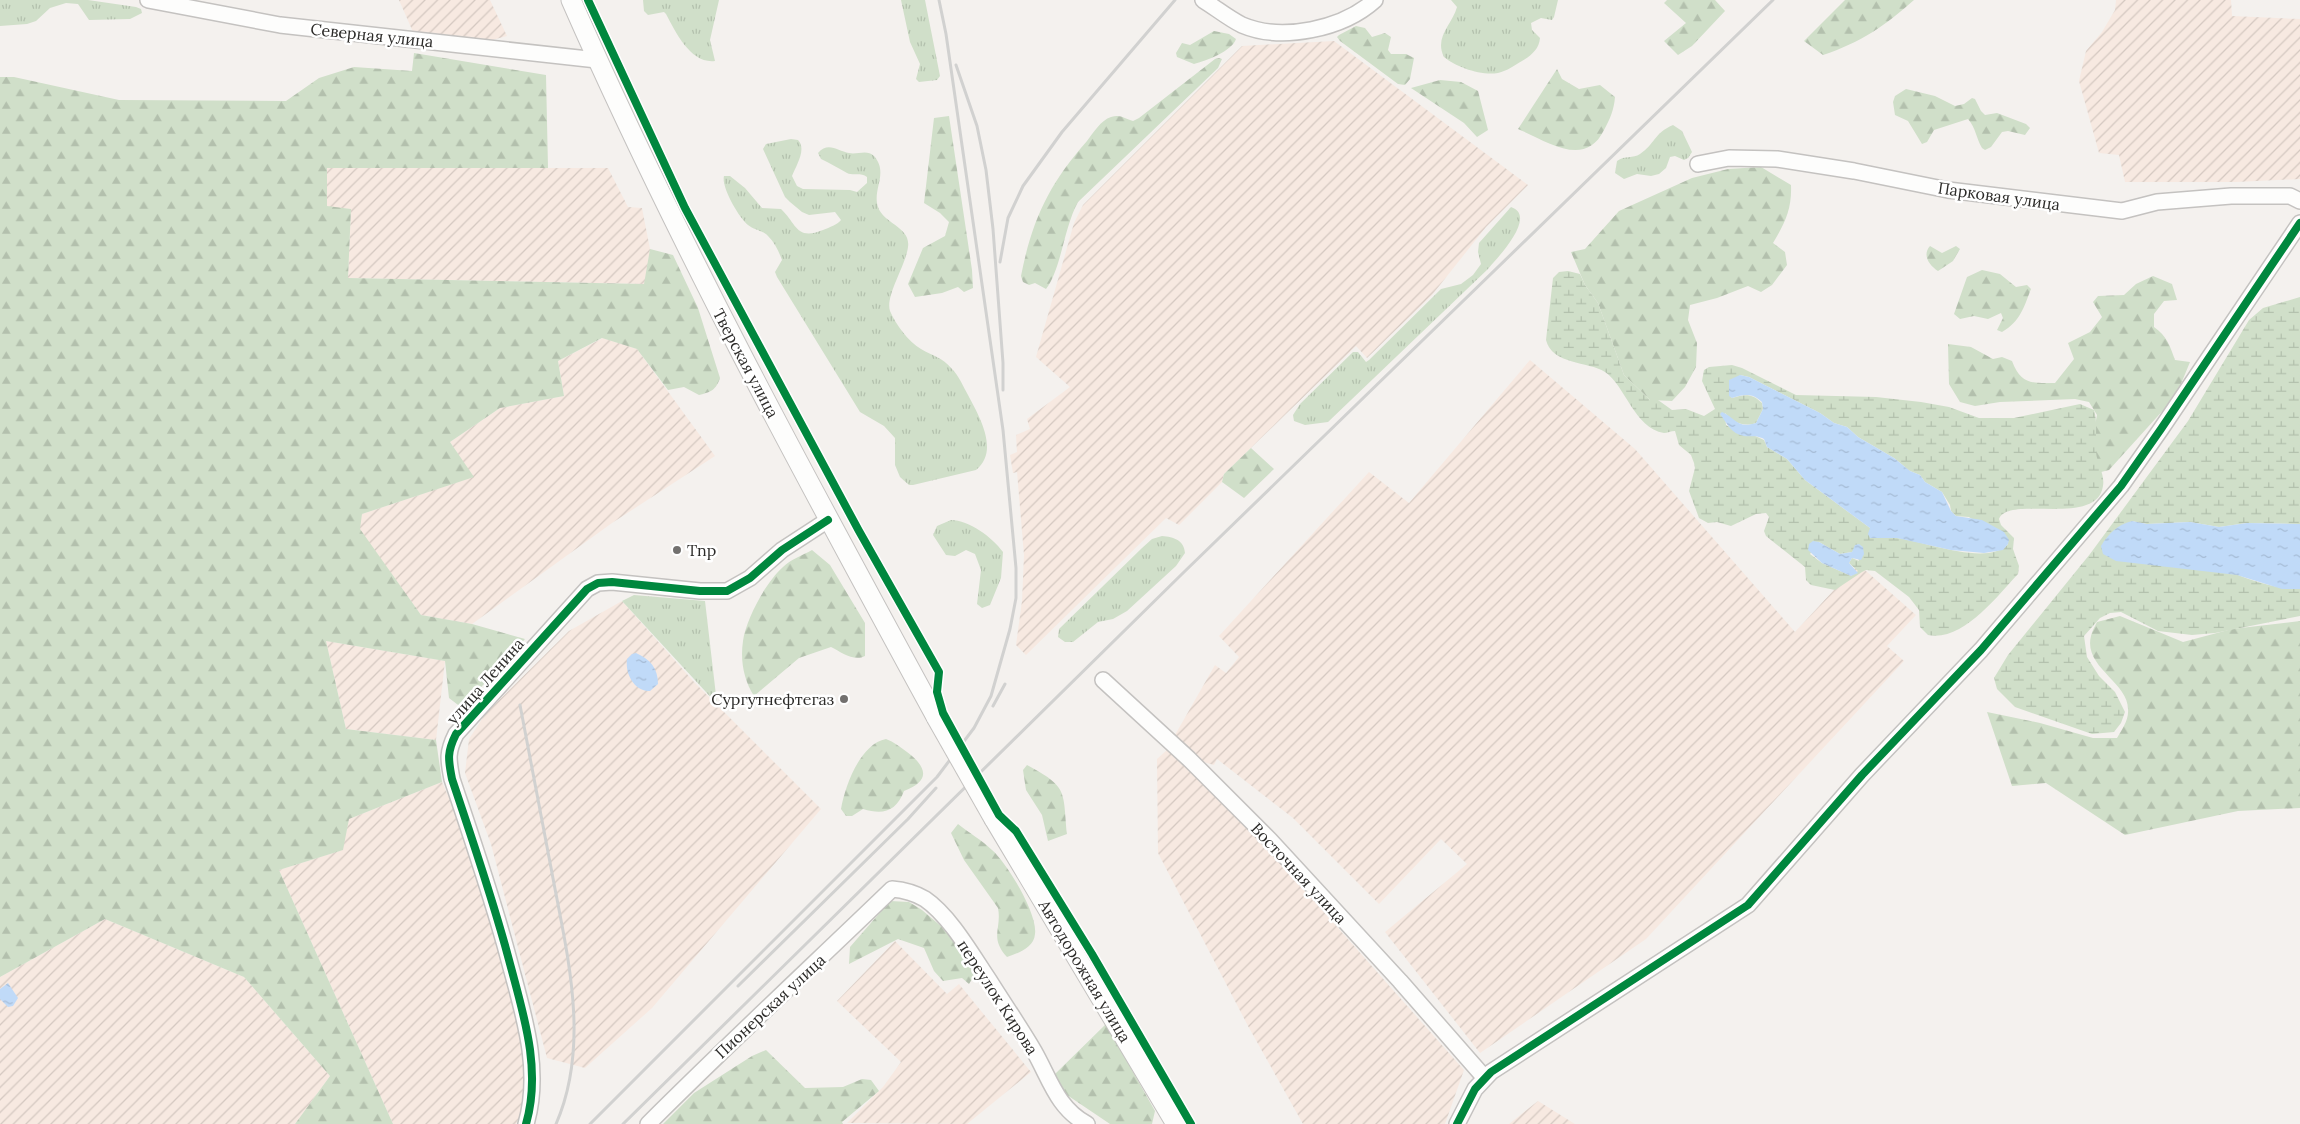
<svg xmlns="http://www.w3.org/2000/svg" width="2300" height="1124" viewBox="0 0 2300 1124" font-family="Lora,serif">
<style>
.industrial{fill:url(#industrial-furrows)}
.grass{fill:url(#grass-tufts)}
.forest{fill:url(#forest-firs)}
.wetland{fill:url(#wetland-marsh);fill-rule:evenodd}
.water{fill:url(#water-ripples)}
.lines{fill:none;stroke-linecap:round;stroke-linejoin:round}
.minor-casing{stroke:#c4c2c0;stroke-width:18}
.major-casing{stroke:#c4c2c0;stroke-width:21}
.minor{stroke:#fdfdfc;stroke-width:15}
.major{stroke:#fdfdfc;stroke-width:19}
.rail{stroke:#d1d1d0;stroke-width:3}
.major-bridge-casing{stroke:#c4c2c0;stroke-width:21;stroke-linecap:butt}
.major-bridge{stroke:#fdfdfc;stroke-width:19}
.cycleway-casing{stroke:#fff;stroke-width:11}
.cycleway{stroke:#00873e;stroke-width:8}
.poi-dot{fill:#72706e;stroke:#fff;stroke-width:2}
.labels{text-anchor:middle;stroke-width:5;stroke-linejoin:round;paint-order:stroke}
.street-label{font-size:16px;fill:#2c2b29;stroke:#fff}
.poi-label{font-size:16px;fill:#2c2b29;stroke:#fff;text-anchor:start}
</style>
<defs>
<pattern id="industrial-furrows" width="10" height="10" patternUnits="userSpaceOnUse" patternTransform="scale(1.25)"><rect width="10" height="10" fill="#f7e9e1"/><path d="M-1 1l2-2M0 10L10 0M9 11l2-2" fill="none" stroke="#d4c8c1"/></pattern>
<pattern id="grass-tufts" width="24" height="20" patternUnits="userSpaceOnUse" patternTransform="scale(1.25)"><rect width="24" height="20" fill="#d0dfc9"/><path d="M3 7l-1-3M5 7V3M7 7l1-3M15 17l-1-3M17 17v-4M19 17l1-3" fill="none" stroke="#b3c0ad"/></pattern>
<pattern id="forest-firs" width="22" height="20" patternUnits="userSpaceOnUse" patternTransform="scale(1.25)"><rect width="22" height="20" fill="#d0dfc9"/><path d="M5 1l3.5 6h-7zM16 11l3.5 6h-7z" fill="#b3c0ad"/></pattern>
<pattern id="wetland-marsh" width="20" height="14" patternUnits="userSpaceOnUse" patternTransform="scale(1.25)"><rect width="20" height="14" fill="#d0dfc9"/><path d="M1 5h8M5 5V1M11 12h8M15 12V8" fill="none" stroke="#b3c0ad"/></pattern>
<pattern id="water-ripples" width="26" height="14" patternUnits="userSpaceOnUse" patternTransform="scale(1.25)"><rect width="26" height="14" fill="#c0daf8"/><path d="M2 4q2-2 4 0t4 0M15 11q2-2 4 0t4 0" fill="none" stroke="#a5bbd5"/></pattern>
</defs>
<rect width="100%" height="100%" fill="#f4f1ee"/>
<path class="industrial" d="M399 0H490L507 36 492 40 413 32Z
M2116 0H2231L2232 16 2300 19V179L2236 182H2125L2119 155 2099 153 2079 81 2086 51 2102 32 2115 10Z
M1334 41 1528 185 1486 227 1432 295 1367 358 1356 346 1224 474 1222 482 1179 525 1166 518 1026 655 1016 645 1022 601 1024 555 1017 472 1013 473 1010 455 1017 452 1016 435 1030 429 1027 419 1070 387 1036 357 1074 223 1083 205 1242 46Z
M327 168H608L628 207 642 208 650 249 645 284 348 278 351 209 327 207Z
M603 338 637 349 715 456 612 523 472 624 421 615 359 529 362 514 473 477 450 442 500 408 564 396 558 361Z
M1530 360 1635 449 1795 632 1858 564 1916 615 1887 646 1904 661 1646 939 1480 1053 1385 932 1467 864 1441 839 1379 904 1293 818 1217 759 1214 765 1203 762 1175 735 1215 665 1226 673 1239 657 1219 636 1369 472 1409 503Z
M622 601 694 682 821 809 652 1008 585 1068 547 1058 491 844 465 773 469 739 486 713 569 631Z
M326 641 445 661 436 740 346 729Z
M1168 749 1260 840 1464 1070 1445 1124H1303L1248 1026 1158 853 1157 759Z
M442 782 476 859 525 1055 528 1081 524 1108 516 1124H393L279 870 342 850 349 819Z
M105 919 244 977 330 1076 295 1124H0V977Z
M895 941 947 994 959 984 1031 1072 967 1124 847 1123 883 1087 901 1062 837 1001Z
M1538 1101 1575 1124H1509Z"/>
<path class="grass" d="M0 0H88L136 7 141 9 142 13 130 19 89 20 78 4 66 3 50 8 36 21 27 24 0 26Z
M643 0H719L710 40 715 61C691 64 676 33 666 14L664 12 648 15 644 11Z
M901 0H925L940 76 937 80 919 82 916 79 920 64 910 42Z
M1451 0H1558L1554 17 1552 20 1541 18 1531 23 1532 30 1540 38C1539 49 1532 55 1522 61 1515 65 1507 71 1498 73 1481 76 1456 67 1444 57 1434 37 1452 25 1457 7Z
M1673 125 1682 131 1692 152 1688 158 1684 160 1675 156 1670 157 1666 168 1659 174 1651 176 1637 174 1624 179 1615 173 1617 161C1625 155 1633 159 1640 154 1655 144 1654 133 1673 125Z
M791 139 798 140C807 149 796 166 792 176L797 186 803 189 850 190 857 192 867 183V177C861 172 853 176 847 173 838 168 830 163 821 159L818 153C828 141 838 151 849 153 857 155 867 149 874 156 889 173 872 189 878 207 884 224 911 227 908 247 906 265 885 296 890 311 896 325 908 341 921 349 933 356 942 357 952 369 959 376 963 386 968 395 979 416 1000 451 976 470L913 485H909L900 477 895 465V438L884 426 860 412 777 277 775 272 782 260C779 252 775 243 768 236 762 230 754 230 748 225 739 218 721 187 724 176H730L745 188 762 208 781 209C797 224 796 241 823 230 830 227 837 225 841 220L835 212 809 215 802 212 790 202 785 197 763 149 766 144Z
M1511 207C1538 216 1497 258 1488 269L1328 422 1305 425 1294 421 1293 415 1300 404 1353 352H1358L1366 362 1369 360 1441 289 1461 284 1473 275 1481 264 1478 252 1479 243Z
M951 520C969 520 992 537 1003 552L1001 578 990 605 982 608 977 604 981 570 975 554 966 550 955 556 946 555 933 535 937 526Z
M1162 536C1174 537 1184 540 1185 553L1176 566 1127 611 1113 619 1098 622 1073 642H1065L1058 637 1059 629 1142 548 1152 539Z
M634 595 705 601 717 704 622 601Z"/>
<path class="forest" d="M1667 0H1715L1725 11 1692 46 1678 55 1664 41 1686 23 1664 3Z
M1845 0H1914C1886 25 1860 43 1823 55L1804 41Z
M1356 26 1365 28 1372 37 1385 33 1391 37 1388 50 1391 54H1406L1414 58 1410 79 1405 85 1398 84 1340 41 1337 37 1339 35Z
M1214 31 1229 34 1236 39C1232 51 1206 61 1194 64L1177 57 1176 53 1182 43 1190 45Z
M414 53 546 75 548 168H327V206L351 209 348 278 644 284 650 249 673 255 698 308 720 378C716 390 711 392 699 395L684 387 668 390 637 349 602 338 558 361 564 396 500 408 450 442 474 477 362 514 360 529 421 615 472 624 525 639 462 708 449 698 445 661 326 641 346 729 436 740 442 782 349 819 343 850 279 870 393 1124H295L330 1076 244 977 105 919 0 977V77H14L119 100 286 101 319 78 354 67 412 71Z
M1219 58 1222 59 1218 68 1078 202C1064 227 1061 270 1046 289L1035 283 1029 285 1023 282 1021 276C1032 220 1049 184 1087 141 1093 133 1101 120 1111 117 1121 114 1125 119 1133 121L1139 118 1215 59Z
M1557 69 1562 79 1579 89 1600 85 1615 97C1614 110 1610 119 1604 130 1585 169 1547 141 1518 129Z
M1440 80 1461 82 1478 91 1488 130 1477 137 1464 123 1411 88Z
M1906 89 1935 96 1955 106 1964 104 1972 98 1975 99 1981 111 1985 115 1997 113 2026 124 2030 128 2025 135 2008 131 2002 132 1991 147 1985 150 1982 148C1976 138 1976 128 1968 119L1934 130 1927 142 1922 144 1908 121 1895 115 1893 102 1895 96Z
M949 116 972 270 973 288 964 292 958 287 942 293 915 297 908 284 923 248 945 236 949 222 940 213 924 203 934 118Z
M1761 167 1791 185C1792 209 1785 223 1773 243L1785 252 1787 265 1772 285 1761 292 1748 286 1717 298 1690 305 1688 320 1697 343 1696 367 1685 387 1672 401 1650 400 1624 375 1598 303 1585 285 1571 252 1585 249 1619 211 1692 178 1728 169Z
M1930 246 1942 253 1956 246 1960 249 1953 261 1938 271C1929 265 1922 255 1930 246Z
M1982 270 2000 274 2016 287 2027 285 2031 289C2024 307 2020 322 2002 332L1997 330 2003 318 2001 313 1988 319 1974 316 1960 319 1954 314 1967 277Z
M2153 276 2172 284 2177 300 2164 301 2154 314V327C2167 336 2170 346 2175 360L2190 362 2176 396 2109 470 2085 476 2097 415 2089 402 2075 399 2000 402 1975 406 1960 402 1949 384 1948 344 1971 347 1993 359 2002 357 2012 361C2021 385 2032 383 2055 383L2074 359 2068 343 2090 332 2102 317 2093 302 2098 296 2124 295 2136 284Z
M1251 448 1274 469 1244 498 1222 482 1224 474Z
M812 550 830 565 865 623V656C854 662 841 652 831 647L799 658 754 696C744 680 740 661 743 641 746 619 766 582 783 567 790 560 803 555 812 550Z
M2120 616 2183 642 2232 629 2300 621V808L2238 811 2125 835 2046 783 2012 786 1987 712 2040 723 2093 738H2117C2122 729 2129 720 2128 709 2128 682 2083 667 2091 636 2092 631 2095 626 2097 622Z
M886 739C894 742 900 747 907 752 927 767 931 781 904 791 896 812 883 815 863 809L852 816H846L841 809C845 786 860 744 886 739Z
M1027 765C1068 787 1063 790 1067 834L1048 841 1042 815 1026 790 1023 770Z
M958 824C969 833 982 840 992 850 1007 863 1038 914 1035 934 1034 948 1018 953 1007 957 989 937 1002 929 998 908L964 860 951 833Z
M890 901 909 902 922 910 955 938 977 971 969 984 962 978 943 981 934 971 924 948 898 939 849 964 850 947Z
M1106 1024 1155 1111 1152 1124H1110L1067 1095 1054 1078 1055 1074Z
M766 1050 805 1088 843 1087 862 1079 871 1080 879 1091 842 1122 843 1124H663L694 1093 752 1056Z"/>
<path class="wetland" d="M1568 271 1580 274 1585 285 1598 303 1624 375 1650 400H1658L1672 410 1686 409 1704 416 1715 409 1702 381 1704 370 1709 367 1732 365 1742 368 1796 395 1876 397 1921 402 1949 407 1979 418H2014L2080 404 2094 410C2098 424 2095 438 2096 452 2097 464 2105 474 2103 486 2097 528 2008 494 1999 519L2001 525 2014 538 2013 549 2019 566 2018 574C1997 596 1963 642 1928 635L1920 627 1919 610 1909 597 1875 571 1866 570 1862 572 1835 590 1811 585 1806 580 1805 567 1766 536 1764 531 1769 517 1766 513 1756 514 1731 526 1717 522 1708 523 1699 518 1689 491 1695 468 1694 463 1691 455 1679 445 1675 431C1671 431 1667 433 1664 433 1634 428 1625 385 1605 372 1588 361 1552 365 1546 340L1553 278 1559 272ZM1740 375 1749 377 1820 413 1834 423 1847 427 1858 437 1894 458 1910 471 1920 475 1925 482 1942 492 1950 505 1951 511 1956 516 1969 517 2008 544C1988 567 1924 541 1897 538 1888 537 1879 538 1870 538V528L1805 480 1787 459 1767 447 1764 440 1753 435 1745 436 1726 425 1725 413C1733 423 1744 427 1756 423L1763 409 1762 403C1752 393 1745 394 1732 398L1730 396V390ZM1819 542 1840 554 1852 552 1855 549 1859 561 1852 558 1849 563 1858 571 1851 576 1822 563 1810 554Z
M2300 297V524L2247 523 2219 527 2190 522 2147 524 2132 521C2181 546 2245 589 2300 589V616L2215 633 2192 635 2158 631 2121 612 2110 613 2100 618 2084 636 2087 657 2099 676 2115 692 2125 712 2121 723 2114 732 2092 734 2015 707 1997 689 1994 678 2008 655 2090 554 2188 421 2249 320 2263 308Z"/>
<path class="water" d="M1740 375 1749 377 1820 413 1834 423 1847 427 1858 437 1894 458 1910 471 1920 475 1925 482 1942 492 1951 511 1956 516 1982 520 2004 532 2009 540 2008 544 2003 550 1984 553 1951 550 1897 538H1870L1868 534 1870 528 1805 480 1787 459 1767 447 1764 439C1756 435 1752 437 1744 436 1731 434 1727 423 1720 414L1722 412C1736 418 1737 429 1756 423L1763 409 1762 402C1752 393 1745 394 1732 398L1729 396V380Z
M2132 521 2147 524 2190 522 2219 527 2247 523 2300 524V589H2282L2237 575 2116 561 2103 554 2101 546C2109 533 2117 525 2132 521Z
M1813 541 1819 542 1840 554 1852 552 1855 545 1859 544 1863 547 1864 554 1861 560 1852 558 1849 563 1858 573 1851 576 1822 563 1808 550 1809 544Z
M636 653C650 659 658 668 658 684L650 691C634 691 625 674 627 659L632 654Z
M8 983 18 998 13 1006 8 1007 0 999V989Z"/>
<g class="lines">
<g class="minor-casing">
<path id="minor" d="M148 0 280 25 597 60
M1203 0C1216 8 1228 18 1242 25 1282 42 1343 29 1375 0
M1698 164 1729 158 1777 159 1854 171 1948 190 2122 211 2157 202 2231 196H2290L2300 201
M1103 680 1189 759 1270 840 1400 981 1484 1077
M526 1124C542 1069 523 1013 509 960 493 899 472 839 452 779 448 759 447 752 456 734L587 589 598 583 612 582 700 591H727L750 578 782 550 828 520
M648 1124C728 1044 811 967 892 889 904 890 915 893 925 899 950 916 972 955 989 980 1004 1004 1020 1027 1034 1051 1050 1079 1057 1108 1087 1124
M1457 1124 1475 1089 1491 1072 1748 905 1862 775 1981 650 2121 486 2161 429 2300 223"/>
</g>
<g class="major-casing">
<path id="major" d="M571 0C679 246 808 482 936 717
M994 819 1176 1124"/>
</g>
<use href="#minor" class="minor"/>
<use href="#major" class="major"/>
<path class="rail" d="M956 65 977 126 986 170 993 229 1003 363V390
M1000 262 1008 218 1023 186 1062 132 1175 0
M520 705C531 761 541 817 552 873 567 954 591 1044 556 1124
M993 706 1005 684
M738 986 908 819 936 788
M590 1124 937 777 974 728 991 696 1010 629 1016 598V568L1003 430 946 34 939 0
M623 1124 1183 573 1773 0"/>
<g class="major-bridge-casing">
<path id="major-bridge" d="M936 717 994 819"/>
</g>
<use href="#major-bridge" class="major-bridge"/>
<g class="cycleway-casing">
<path id="cycleway" d="M588 0 685 208 859 531 939 672 937 692 943 713 999 815 1016 831 1092 954 1191 1124
M526 1124C542 1069 523 1013 509 960 493 899 472 839 452 779 448 759 447 752 456 734L587 589 598 583 612 582 700 591H727L750 578 782 550 828 520
M1457 1124 1475 1089 1491 1072 1748 905 1862 775 1981 650 2121 486 2161 429 2300 223"/>
</g>
<use href="#cycleway" class="cycleway"/>
</g>
<g class="poi-dot">
<circle cx="677" cy="550" r="5"/>
<circle cx="844" cy="699" r="5"/>
</g>
<g class="labels">
<g class="street-label">
<text transform="translate(372 35) rotate(6)" y="6">Северная улица</text>
<text transform="translate(1999 196) rotate(8)" y="6">Парковая улица</text>
<text transform="translate(746 363) rotate(62)" y="6">Тверская улица</text>
<text transform="translate(485 681) rotate(-49)" y="6">улица Ленина</text>
<text transform="translate(1299 873) rotate(47)" y="6">Восточная улица</text>
<text transform="translate(1085 971) rotate(59)" y="6">Автодорожная улица</text>
<text transform="translate(998 997) rotate(57)" y="6">переулок Кирова</text>
<text transform="translate(770 1006) rotate(-43)" y="6">Пионерская улица</text>
</g>
<g class="poi-label">
<text x="687" y="556">Tnp</text>
<text x="834" y="705" text-anchor="end">Сургутнефтегаз</text>
</g>
</g>
</svg>
